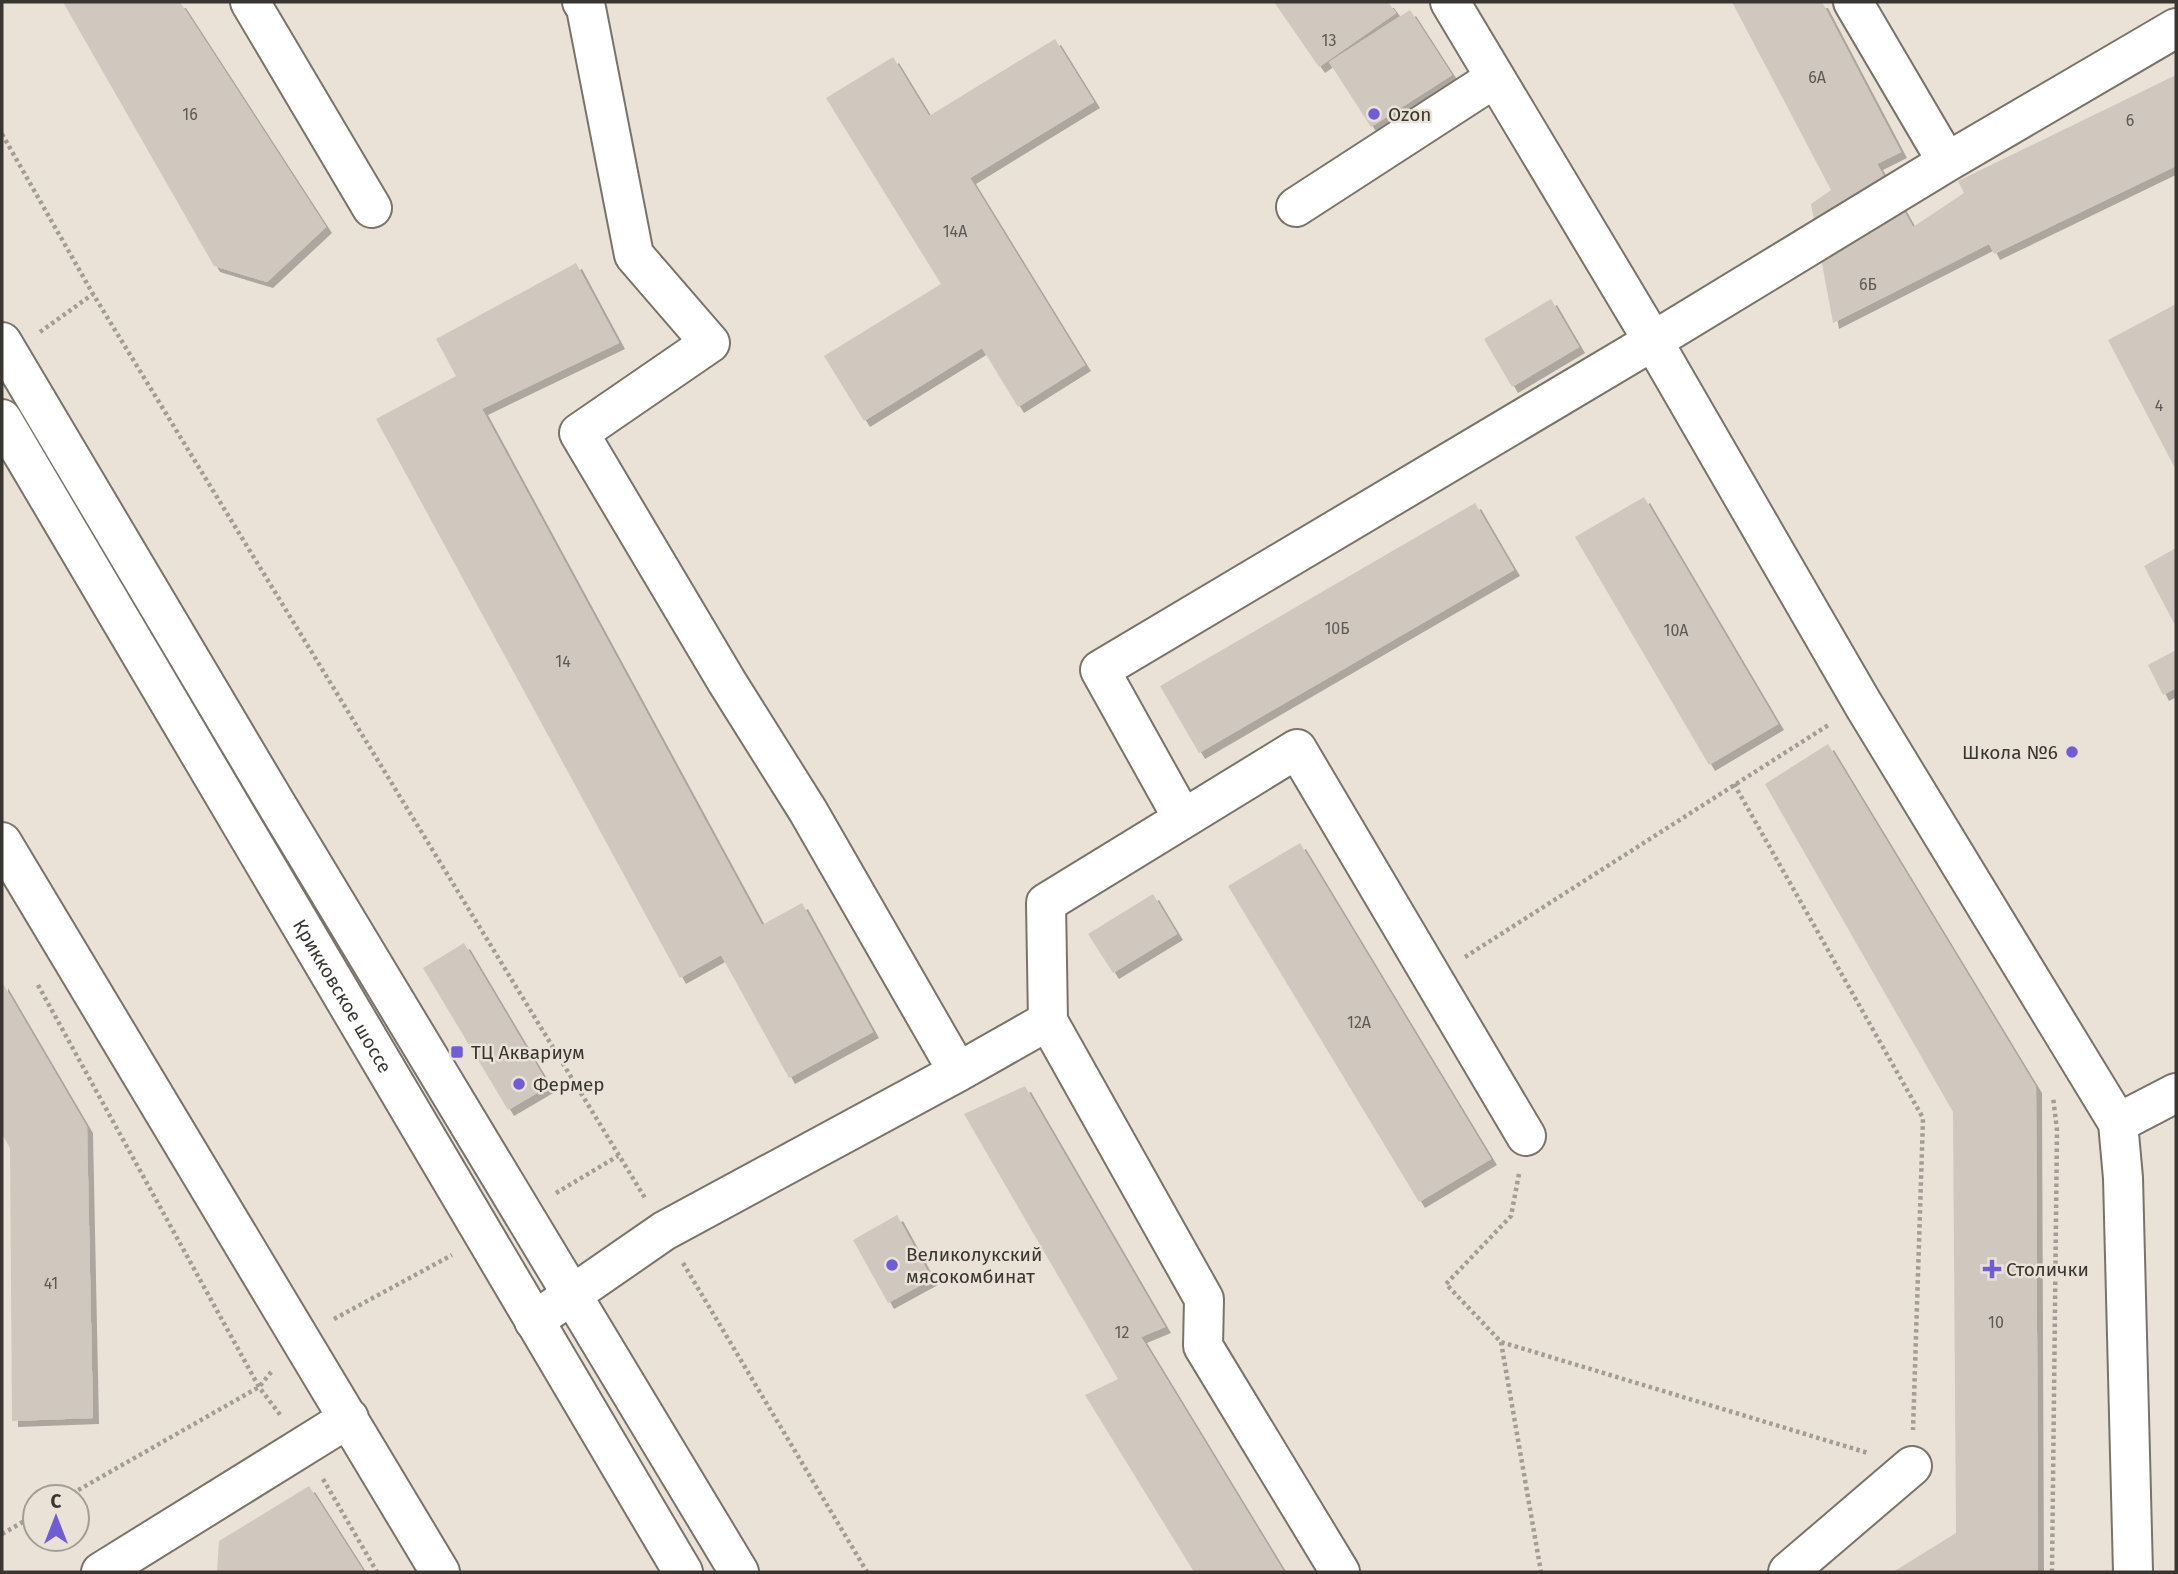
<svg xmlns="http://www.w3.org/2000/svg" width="2178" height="1574" viewBox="0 0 2178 1574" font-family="'Fira Sans',sans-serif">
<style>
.building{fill:#d0c8be;filter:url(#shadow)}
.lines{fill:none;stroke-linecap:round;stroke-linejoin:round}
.minor-casing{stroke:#797369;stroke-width:42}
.major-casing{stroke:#797369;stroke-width:42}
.path{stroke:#a39d95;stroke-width:4.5;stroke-dasharray:3.5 3.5;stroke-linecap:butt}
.minor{stroke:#fff;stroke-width:38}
.major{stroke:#fff;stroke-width:38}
.poi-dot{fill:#705cd6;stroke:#eae2d7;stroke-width:2.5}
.labels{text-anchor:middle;stroke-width:5;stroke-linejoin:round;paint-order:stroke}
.number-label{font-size:16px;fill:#5f5a55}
.poi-label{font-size:19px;fill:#393632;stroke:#eae2d7;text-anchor:start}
.street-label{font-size:19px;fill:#393632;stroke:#eae2d7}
</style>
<defs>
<filter id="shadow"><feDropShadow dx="6" dy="6" stdDeviation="0" flood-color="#0004"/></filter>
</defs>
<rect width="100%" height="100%" fill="#eae2d7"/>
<path class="building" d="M63 2H180L326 227 267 282 214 266Z
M1274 2H1388L1396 13 1319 67Z
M1732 2H1822L1901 152 1877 164 1913 227 1964 193 1958 181 2176 75V166L1994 254 1989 244 1833 323 1811 204 1831 190Z
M1410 10 1452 75 1371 127 1329 62Z
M1055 39 1094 102 970 178 1085 365 1018 407 982 348 864 421 824 356 941 284 826 98 893 57 929 116Z
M576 263 619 343 482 409 762 925 802 903 873 1032 789 1078 721 955 680 978 376 419 456 376 436 339Z
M1551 299 1579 347 1512 387 1484 339Z
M2176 304V470L2108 340Z
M1644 497 1778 724 1709 765 1575 537Z
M1475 503 1514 570 1199 753 1160 686Z
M2176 548V627L2144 566Z
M2176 650V688L2163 695 2148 665Z
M1828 744 2036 1087 2038 1572H1893L1956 1533 1953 1112 1765 784Z
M1300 843 1491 1159 1419 1202 1228 886Z
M1153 894 1177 934 1113 973 1088 934Z
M464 943 549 1086 508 1110 423 968Z
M2 982 87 1127 93 1418 12 1421 10 1148 2 1134Z
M1025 1086 1165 1327 1141 1337 1284 1572H1194L1085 1395 1118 1379 964 1114Z
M897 1215 932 1279 888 1303 853 1240Z
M309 1486 364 1572H217L219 1541Z"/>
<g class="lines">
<g class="minor-casing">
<path id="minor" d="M250 2 372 208
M582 2 586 8 634 255 710 343 579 433 727 682 808 811 958 1072
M1450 2 1653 341 1863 704 2118 1123
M1853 2 1947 162
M1296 207 1495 78
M1183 819 1100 670 1653 341 1947 162 2176 28
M2 842 440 1572
M1048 1021 1046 903 1297 749 1526 1136
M534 1321 664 1231 958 1072 1048 1021 1204 1299 1203 1346 1340 1572
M101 1572 349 1418
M1788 1572 1912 1466
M2133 1572 2123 1178 2118 1123 2176 1093"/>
</g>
<g class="major-casing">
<g id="major">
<path d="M2 342 275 802 739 1572"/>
<path id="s1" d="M2 419 683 1572"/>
</g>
</g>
<path class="path" d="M2 134 93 294 645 1198
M40 332 93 294
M1734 784 1923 1118 1913 1430
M1465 957 1830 724
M38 985 259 1387 281 1416
M1519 1174 1511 1216 1446 1284 1501 1342 1868 1453
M556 1193 618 1156
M683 1263 867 1572
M334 1319 452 1255
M1501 1342 1541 1572
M323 1479 377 1572
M66 1497 259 1387 272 1371
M2 1534 35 1515
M2052 1572 2057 1130 2053 1097"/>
<use href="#minor" class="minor"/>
<use href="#major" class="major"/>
</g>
<g class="poi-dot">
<circle cx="1374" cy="114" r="7"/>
<circle cx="2072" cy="752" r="7"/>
<rect x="450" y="1045" width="14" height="14" rx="3.5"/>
<circle cx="519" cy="1084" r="7"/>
<circle cx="892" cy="1265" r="7"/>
<path d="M1988.5 1258.5h7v7h7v7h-7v7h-7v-7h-7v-7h7z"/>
</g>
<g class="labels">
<g class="number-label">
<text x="1329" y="46">13</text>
<text x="1817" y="83">6А</text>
<text x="190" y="120">16</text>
<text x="2130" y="126">6</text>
<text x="955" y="237">14А</text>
<text x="1868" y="290">6Б</text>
<text x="2159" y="411">4</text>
<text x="1337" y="634">10Б</text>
<text x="1676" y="636">10А</text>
<text x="563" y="667">14</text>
<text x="1359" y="1028">12А</text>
<text x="51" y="1289">41</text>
<text x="1996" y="1328">10</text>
<text x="1122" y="1338">12</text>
</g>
<g class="poi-label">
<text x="1388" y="121">Ozon</text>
<text x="2058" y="759" text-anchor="end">Школа №6</text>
<text x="471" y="1059">ТЦ Аквариум</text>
<text x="533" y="1091">Фермер</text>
<text x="906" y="1261">Великолукский<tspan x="906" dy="22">мясокомбинат</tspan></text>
<text x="2006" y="1276">Столички</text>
</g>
<g class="street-label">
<text dy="7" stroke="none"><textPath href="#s1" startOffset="670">Крикковское шоссе</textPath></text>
</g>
</g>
<rect width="2178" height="1574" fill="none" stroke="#393632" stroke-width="7"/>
<g transform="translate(56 1518)"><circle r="33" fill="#eae2d7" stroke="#a39d95" stroke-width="2"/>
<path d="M0-5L12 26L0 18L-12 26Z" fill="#705cd6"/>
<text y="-10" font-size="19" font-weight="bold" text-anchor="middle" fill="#393632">С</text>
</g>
</svg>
